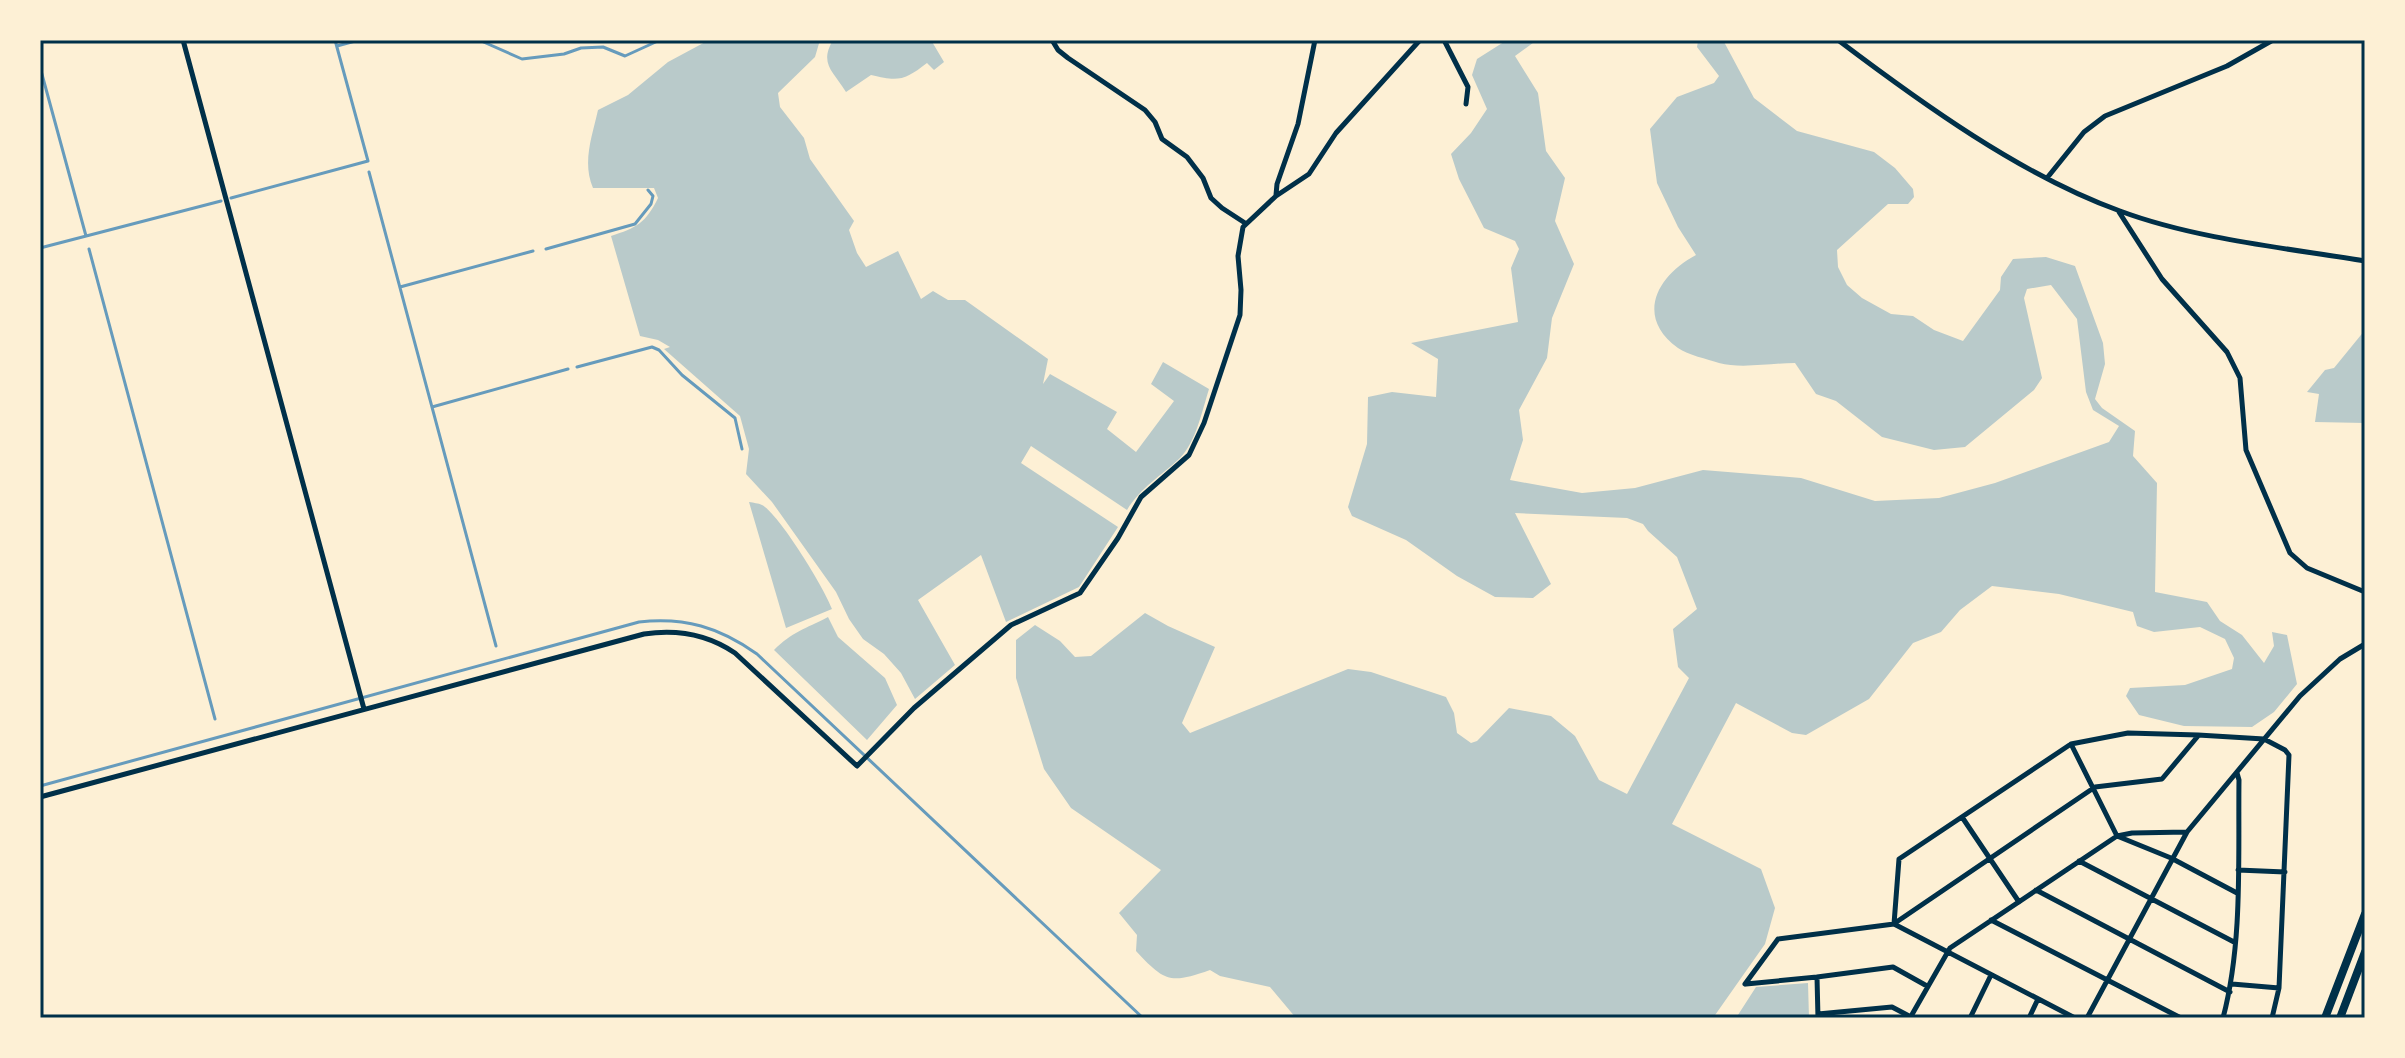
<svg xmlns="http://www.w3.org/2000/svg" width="2405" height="1058" viewBox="0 0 2405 1058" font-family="'Fira Sans Condensed',sans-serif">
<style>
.green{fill:#b9caca}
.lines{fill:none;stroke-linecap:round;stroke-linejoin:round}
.stream{stroke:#669bbc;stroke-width:3}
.minor{stroke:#003049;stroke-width:5}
.trunk{stroke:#003049;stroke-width:8}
.neatline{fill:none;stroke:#003049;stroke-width:3}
</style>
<rect width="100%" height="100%" fill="#fdf0d5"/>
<path class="green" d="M709 40H820L815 57 778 93 780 107 804 138 810 159 854 221 849 230 857 253 866 267 898 251 921 299 933 291 948 300H965L1048 359 1043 384 1050 374 1117 412 1107 429 1136 452 1174 401 1151 384 1163 362 1209 389C1202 411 1196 442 1180 458 1161 476 1141 487 1127 510L1031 446 1021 463 1118 527 1079 587 1006 622 981 555 918 600 955 665 915 699 901 673 884 654 863 639 849 619 836 592 772 502 746 474 749 449 740 416 664 349 670 347 658 340 640 336 611 236C636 228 646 223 658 198L654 188H593C582 162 592 137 598 110L628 95 668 62Z
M833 40H931L944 62 934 70 927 63C905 80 899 82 871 75L846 92C833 71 819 64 833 40Z
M1507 40H1537L1515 56 1538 93 1546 151 1565 178 1555 221 1574 264 1552 318 1547 358 1519 410 1523 440 1510 480 1582 493 1635 488 1703 470 1801 478 1875 501 1939 498 1995 483 2109 442 2119 426 2093 410 2086 392 2077 319 2051 285 2027 289 2024 298 2042 378 2034 390 1965 447 1934 450 1882 437 1836 401 1816 394 1795 363C1772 363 1741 369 1719 363 1707 359 1688 355 1678 348 1634 316 1658 275 1696 255L1678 227 1657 183 1650 129 1677 97 1714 83 1719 76 1697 47 1698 41 1723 40 1754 98 1797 131 1874 152 1895 168 1913 189 1914 197 1908 204H1888L1837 250 1838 267 1847 285 1862 298 1891 314 1913 316 1934 330 1963 341 2000 290 2001 277 2013 259 2046 257 2075 266 2103 343 2105 364 2095 399 2102 408 2135 431 2133 456 2157 483 2155 592 2207 602 2220 621 2242 635 2264 663 2274 646 2272 632 2287 635 2297 684 2274 712 2252 727 2184 726 2139 715 2126 696 2130 688 2185 685 2232 669 2234 658 2225 639 2200 627 2154 632 2137 626 2133 612 2059 594 1992 586 1960 610 1941 632 1913 643 1869 699 1806 735 1792 733 1736 703 1672 824 1761 869 1775 908 1765 944 1713 1018H1296L1270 987 1220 976 1210 970C1170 984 1165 982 1136 951L1137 935 1119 913 1161 870 1071 808 1044 769 1016 678V640L1035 625 1060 641 1075 657 1091 656 1145 613 1168 626 1215 647 1182 723 1190 733 1348 669 1371 672 1446 697 1454 713 1457 733 1471 743 1477 741 1509 708 1551 716 1575 736 1599 780 1627 794 1689 678 1678 667 1673 629 1697 609 1677 557 1648 531 1643 524 1627 518 1515 513 1551 584 1533 598 1495 597 1457 576 1406 540 1352 516 1348 507 1367 444 1368 397 1392 392 1436 397 1438 359 1411 343 1518 322 1511 268 1519 249 1515 241 1484 228 1459 179 1451 154 1471 133 1487 109 1472 75 1477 59Z
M2365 330V423L2315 422 2319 394 2307 392 2325 370 2334 368Z
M749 502C754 503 758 503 762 505 779 514 825 589 832 609L786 628Z
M828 617 838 637 885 678 897 705 867 740 774 650C792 632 805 629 828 617Z
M1808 983 1809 1018H1736L1756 987Z"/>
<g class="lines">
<path class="stream" d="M479 40 522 59 564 54 581 48 603 47 625 56 660 40
M337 46 359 40
M40 67 86 236
M369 172 496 646
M231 198 368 161 335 40
M40 248 221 201
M89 249 215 719
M546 249 635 224 651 204 653 196 648 190
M400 287 533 251
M577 367 652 347 659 350 682 375 735 418 742 449
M432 407 568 369
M40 786 639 622C685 617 719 627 757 654L1143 1018"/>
<path class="minor" d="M183 40 364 709
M1052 40 1058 50 1068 58 1145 110 1155 122 1162 139 1187 157 1203 178 1211 198 1222 208 1245 223
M1444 40 1468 87 1466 104
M1838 40C1920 102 2022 176 2120 211 2195 239 2286 248 2365 261
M2047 178 2084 132 2105 116 2227 66 2273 40
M1276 195 1277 184 1298 124 1315 40
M2119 212 2162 279 2227 352 2240 378 2246 450 2290 553 2307 568 2365 592
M2071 744 2117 836 2132 833 2187 832
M40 797 644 634C677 629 707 634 735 653L857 766 914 708 1011 625 1080 593 1118 538 1141 497 1189 455 1204 423 1240 315 1241 290 1238 256 1243 227 1276 196 1309 174 1336 133 1420 40
M1962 817 2019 902
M2079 861 2234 942
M2238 870 2285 872
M2036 890 2230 992
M1991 920 2181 1018
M1895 923 2095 787 2162 779 2198 736
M1894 924 1899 859 2071 744 2128 733 2198 735 2264 739 2285 750 2289 755 2279 988 2272 1018
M1817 977 1893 967 1927 986
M1745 984 1778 939 1894 924 2075 1018
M1746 984 1817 977 1818 1018
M2232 984 2279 988
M1818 1014 1892 1007 1911 1017
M1910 1018 1950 948 2117 836 2171 858 2237 893
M1970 1018 1991 975
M2029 1018 2038 999
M2087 1018 2187 832 2300 696 2340 659 2365 644
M2223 1018C2243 942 2238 858 2239 780L2237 773"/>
<path class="trunk" d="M2325 1018 2365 914
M2340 1018 2365 952"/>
</g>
<rect width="2405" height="1058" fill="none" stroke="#fdf0d5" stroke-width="84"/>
<rect x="42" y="42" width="2321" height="974" class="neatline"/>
</svg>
